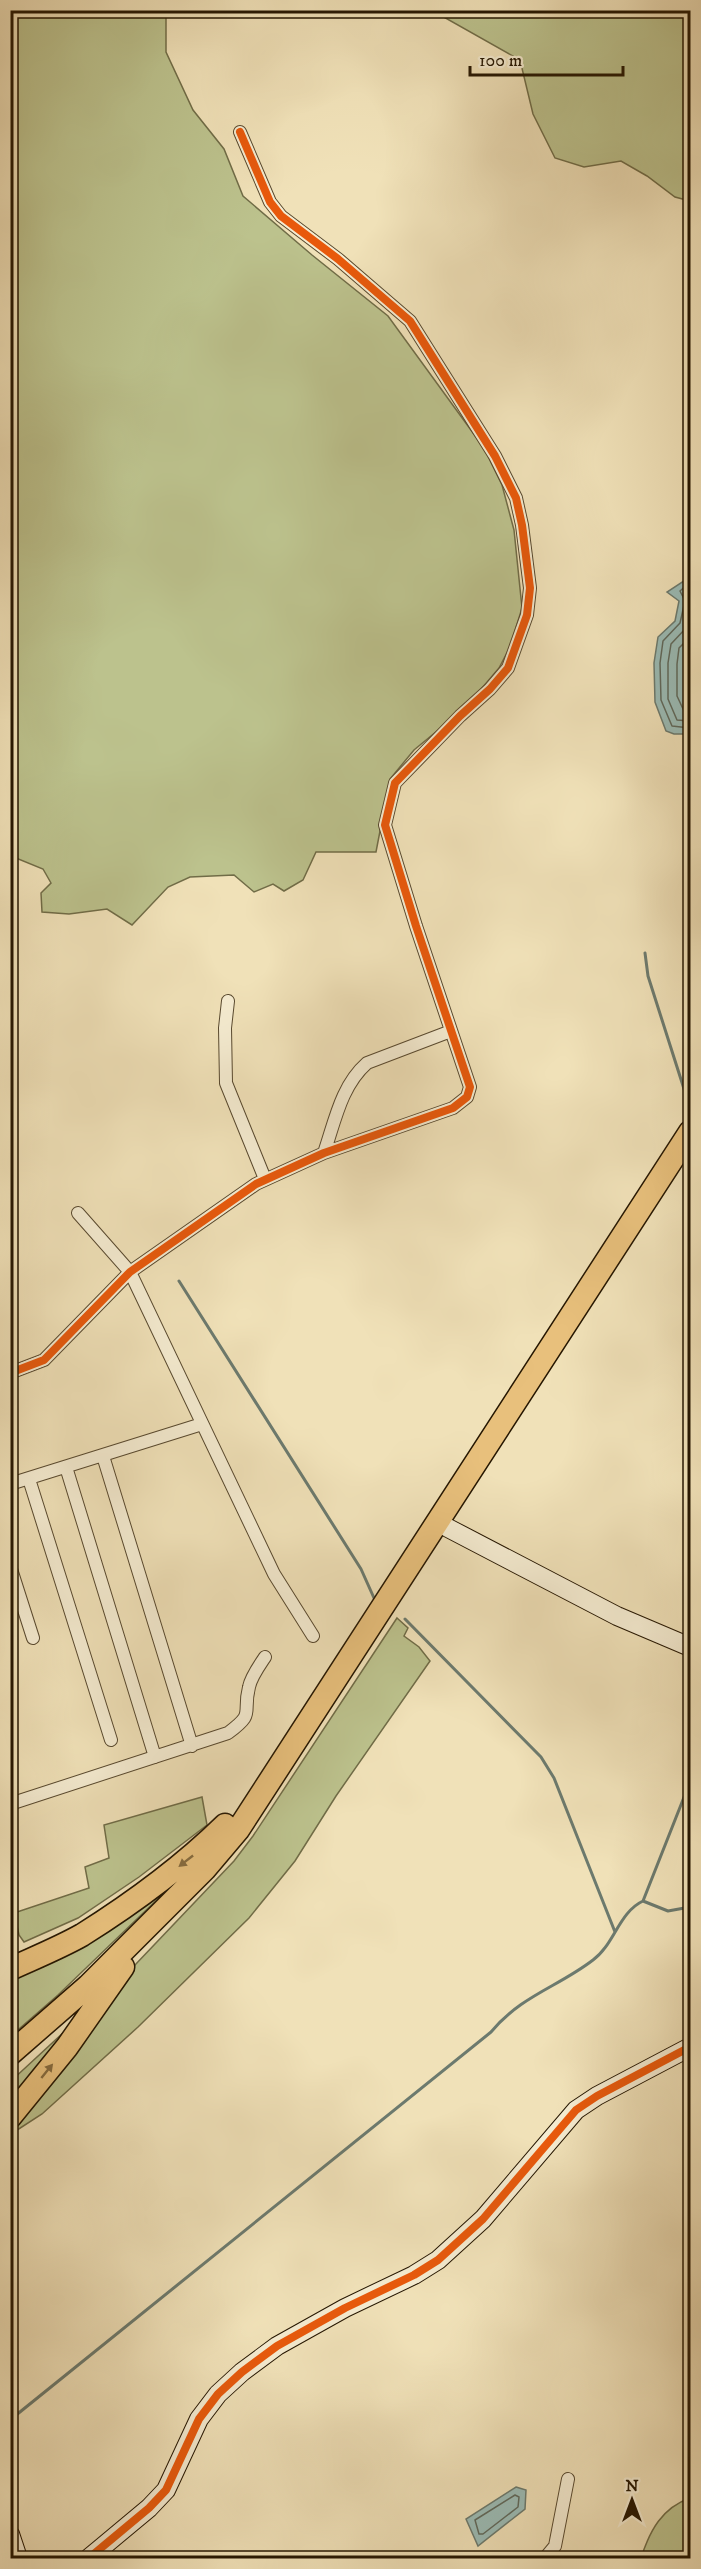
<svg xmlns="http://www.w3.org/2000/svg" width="701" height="2569" viewBox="0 0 701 2569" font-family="'IM FELL DW Pica',serif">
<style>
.green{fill:#bcc28d;stroke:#706c47;stroke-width:1.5}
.water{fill:#9bbcb6;stroke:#6c7a6e;stroke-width:1.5}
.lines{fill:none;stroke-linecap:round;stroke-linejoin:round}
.shore{stroke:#60695c;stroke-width:1.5}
.stream{stroke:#6c7a6e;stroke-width:3}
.street-casing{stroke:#58492f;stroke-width:14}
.secondary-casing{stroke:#251601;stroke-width:20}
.highway-casing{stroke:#251601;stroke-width:25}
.street{stroke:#f5ecd1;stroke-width:12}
.secondary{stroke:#f5ecd1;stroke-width:18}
.highway{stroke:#e8c07c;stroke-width:22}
.cycleway-casing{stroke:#f5ecd1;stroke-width:11}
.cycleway{stroke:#e8590c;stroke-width:8}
.oneway{fill:#866b3e}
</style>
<rect width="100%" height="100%" fill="#f0e1b8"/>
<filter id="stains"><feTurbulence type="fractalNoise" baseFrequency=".00333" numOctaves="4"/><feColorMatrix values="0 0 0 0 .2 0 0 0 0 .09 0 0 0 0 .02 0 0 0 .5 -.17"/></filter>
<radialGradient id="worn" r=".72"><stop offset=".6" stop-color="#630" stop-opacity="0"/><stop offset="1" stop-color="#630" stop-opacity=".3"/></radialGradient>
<path class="green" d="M10 11H166V52L193 110 224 149 243 196 312 255 388 316 484 448 502 485 514 530 522 608 510 647 499 668 465 708 414 750 390 779 376 852H316L303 880 284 891 273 884 254 892 234 875 190 877 168 887 132 925 107 909 69 914 42 912 41 893 51 883 43 869 11 856Z
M433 11H690V201L675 197 647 176 621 161 584 167 555 158 533 114 520 60Z
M397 1618 408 1628 404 1636 419 1647 430 1661 336 1796 295 1861 249 1918 138 2027 42 2114 11 2134V2122L135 1965 234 1861 253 1836Z
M202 1797 207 1825 139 1877 78 1918 24 1942 19 1935 14 1913 89 1888 85 1867 109 1858 104 1825Z
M192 1866 58 1995 11 2036 10 1979Z
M90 2008 11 2108V2081Z
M690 2498V2558H641C650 2530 662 2508 690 2498Z"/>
<path class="water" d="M690 572V734H674L666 731 655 702 654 663 658 637 675 621 679 601 667 592 684 581Z
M516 2487 526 2490 525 2509 478 2546 466 2519Z"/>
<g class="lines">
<path class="shore" d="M690 582 680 591 685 601 680 623 663 641 660 663 661 700 672 726 690 728
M690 611 686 628 671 644 668 663V699L677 720 690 721
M690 637 679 648 677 664V696L684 711 690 712
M515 2495 519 2497 518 2507 483 2534H479L475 2520Z"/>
<path class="stream" d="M645 953 648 976 685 1092 688 1113
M179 1281 361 1569 374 1598
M405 1619 541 1757 554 1778 615 1932
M643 1901 690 1782
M10 2420 491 2032C522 1995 558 1987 593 1960 614 1945 619 1912 643 1901L668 1911 690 1907"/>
<g class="street-casing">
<path id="street" d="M228 1001 225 1028 226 1083 265 1179
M324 1153C335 1121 341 1086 367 1063L451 1031
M78 1213 130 1272 274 1574 313 1636
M10 1373 44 1360 130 1272 256 1184 324 1153 453 1108 467 1097 470 1087 416 926 385 825 395 783 460 716 490 689 508 668 527 615 530 588 522 525 516 498 495 456 410 321 338 259 281 216 270 202 240 132
M103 1456 192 1746
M66 1467 155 1757
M29 1479 111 1740
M10 1484 202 1424
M10 1566 33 1638
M10 1804 228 1733C256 1712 242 1715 249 1687 251 1677 259 1666 265 1657
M545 2558 555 2546 568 2479"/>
</g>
<g class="secondary-casing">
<path id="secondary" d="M448 1528 617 1616 690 1647
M10 2534 18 2558
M89 2558 149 2508 166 2490 199 2419 218 2394 242 2372 277 2346 345 2308 414 2275 438 2260 483 2219 576 2110 597 2096 690 2047"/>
</g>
<g class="highway-casing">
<path id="highway" d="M10 1969C34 1958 59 1948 82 1935 133 1903 182 1867 225 1825
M10 2054 88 1986 205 1869 238 1830 690 1132
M10 2117 67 2047 123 1967"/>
</g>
<use href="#street" class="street"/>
<use href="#secondary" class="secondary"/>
<use href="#highway" class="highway"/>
<g class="cycleway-casing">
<path id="cycleway" d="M10 1373 44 1360 130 1272 256 1184 324 1153 453 1108 467 1097 470 1087 416 926 385 825 395 783 460 716 490 689 508 668 527 615 530 588 522 525 516 498 495 456 410 321 338 259 281 216 270 202 240 132
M89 2558 149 2508 166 2490 199 2419 218 2394 242 2372 277 2346 345 2308 414 2275 438 2260 483 2219 576 2110 597 2096 690 2047"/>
</g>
<use href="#cycleway" class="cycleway"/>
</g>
<defs><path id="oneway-solid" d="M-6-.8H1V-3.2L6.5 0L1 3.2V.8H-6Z" transform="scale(1.5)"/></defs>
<g class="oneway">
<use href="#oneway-solid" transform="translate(186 1861) rotate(142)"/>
<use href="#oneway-solid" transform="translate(47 2071) rotate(-51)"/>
</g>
<rect width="701" height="2569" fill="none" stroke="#f0e1b8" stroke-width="36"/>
<rect x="12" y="12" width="677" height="2545" fill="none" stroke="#251601" stroke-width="3"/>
<rect x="18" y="18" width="665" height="2533" fill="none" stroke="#251601" stroke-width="1.5"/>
<g transform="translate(632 2500)" stroke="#f5ecd1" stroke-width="4.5" paint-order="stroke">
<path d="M0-4.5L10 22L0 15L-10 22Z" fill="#251601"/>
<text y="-9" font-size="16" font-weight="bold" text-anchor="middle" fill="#251601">N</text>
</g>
<path d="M470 66v9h153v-9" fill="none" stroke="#251601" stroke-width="3"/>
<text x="479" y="66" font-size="18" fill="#251601" stroke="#f5ecd1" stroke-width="4.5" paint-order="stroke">100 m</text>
<rect width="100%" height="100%" filter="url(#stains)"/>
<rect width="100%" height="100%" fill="url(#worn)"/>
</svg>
